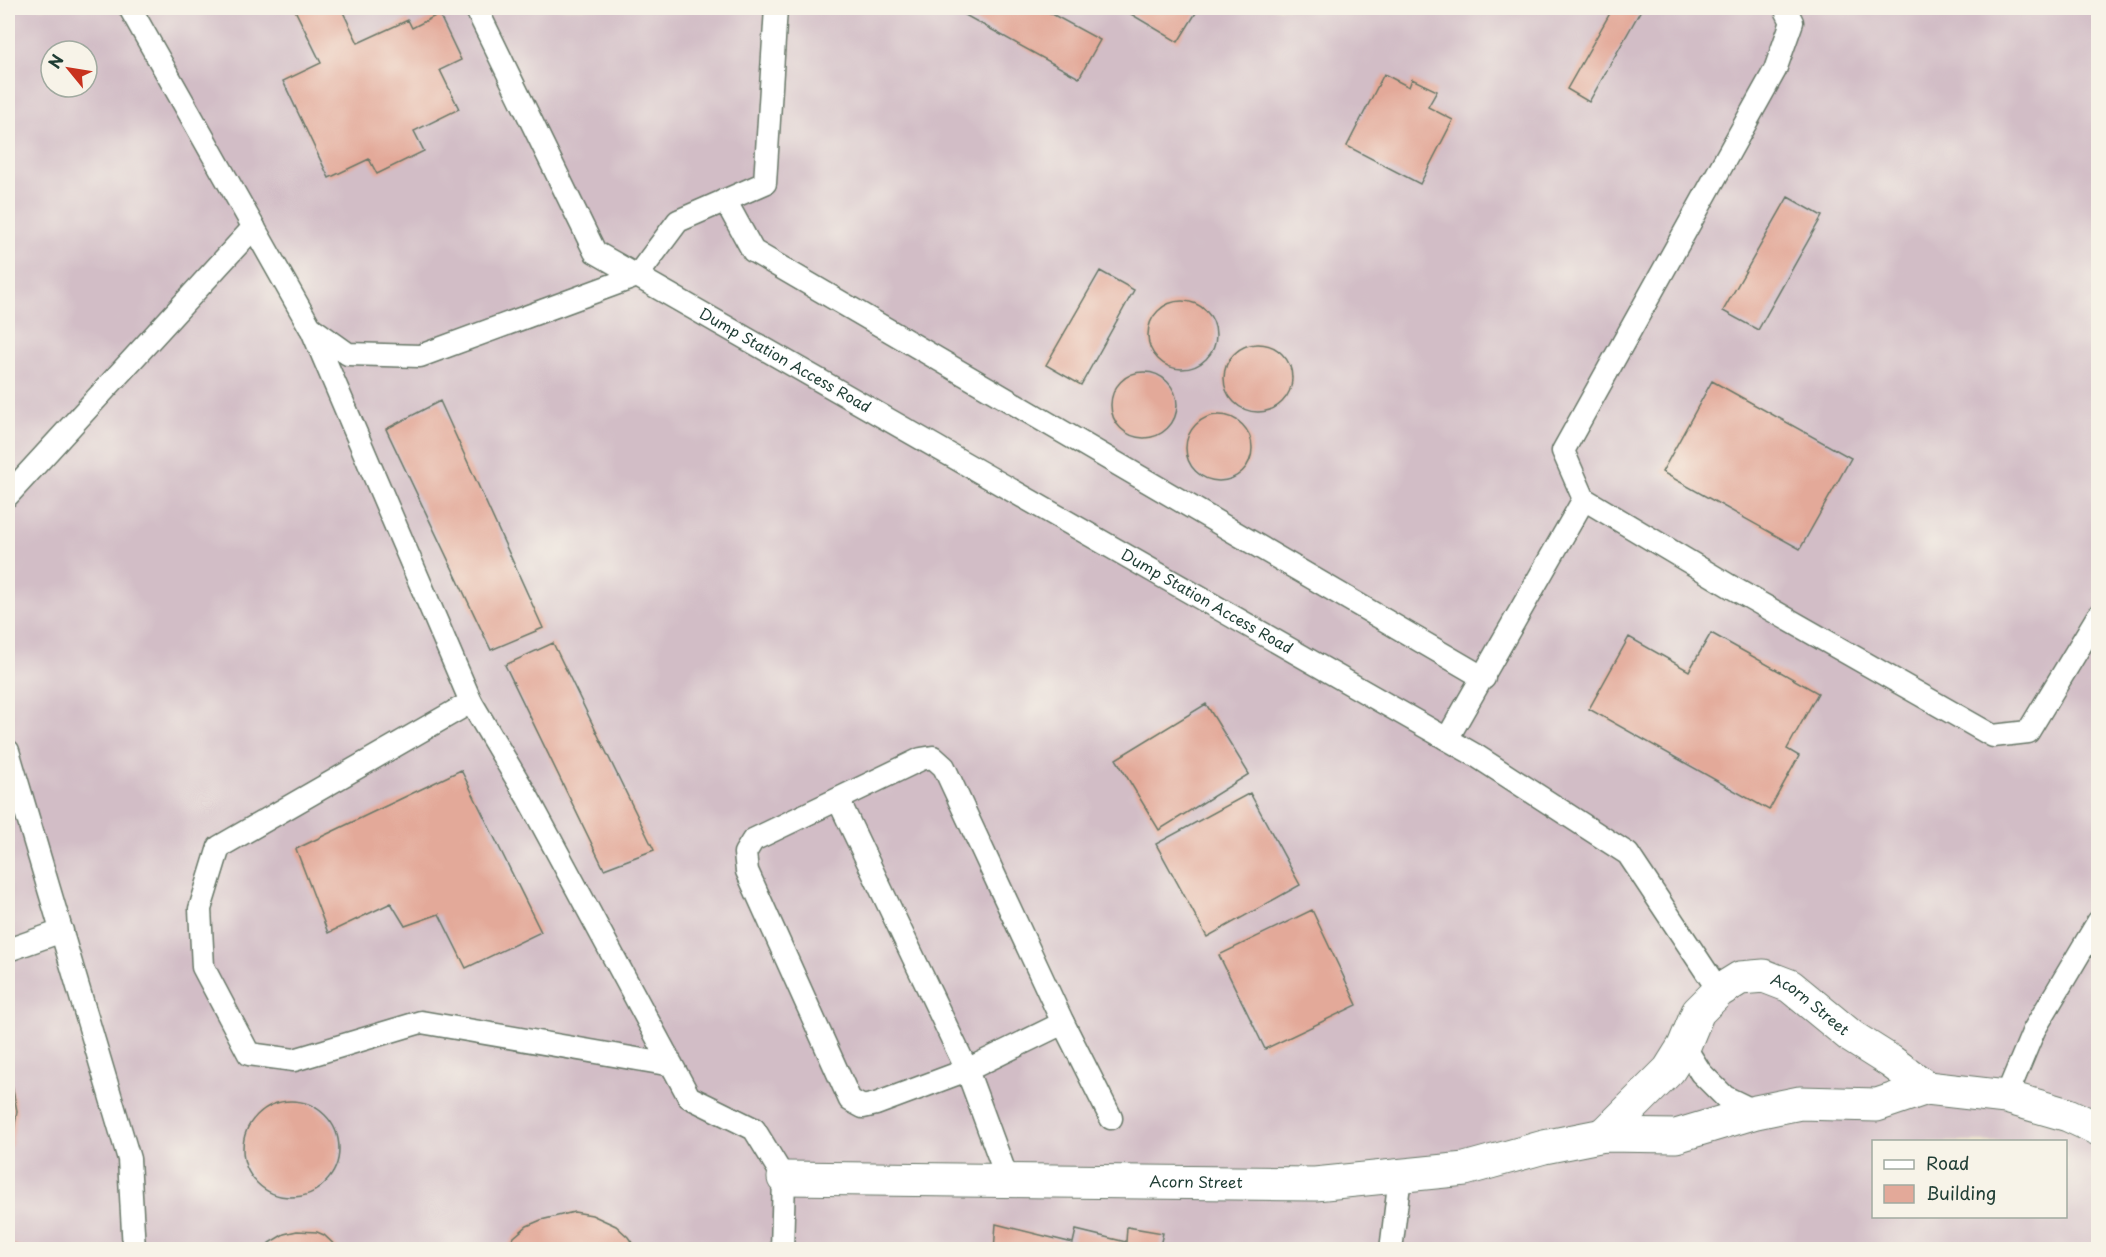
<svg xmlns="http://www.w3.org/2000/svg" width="2106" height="1257" viewBox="0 0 2106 1257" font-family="'Playpen Sans',sans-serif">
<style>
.industrial{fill:#d2bdc6;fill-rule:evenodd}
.building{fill:#e3a999}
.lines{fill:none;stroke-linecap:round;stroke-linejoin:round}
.service-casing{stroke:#677767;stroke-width:25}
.minor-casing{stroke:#677767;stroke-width:35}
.service{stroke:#fff;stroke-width:22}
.minor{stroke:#fff;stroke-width:33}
.labels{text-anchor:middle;stroke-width:4.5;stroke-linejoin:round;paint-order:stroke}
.street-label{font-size:15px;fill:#1f3d34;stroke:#f7f3e8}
</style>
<rect width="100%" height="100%" fill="#f7f3e8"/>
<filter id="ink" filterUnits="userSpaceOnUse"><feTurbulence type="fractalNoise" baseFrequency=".0167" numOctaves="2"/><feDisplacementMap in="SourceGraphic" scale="12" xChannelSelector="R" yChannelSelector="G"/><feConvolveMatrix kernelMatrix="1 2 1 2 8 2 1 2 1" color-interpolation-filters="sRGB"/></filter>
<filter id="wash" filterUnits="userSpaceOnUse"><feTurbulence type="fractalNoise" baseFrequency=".008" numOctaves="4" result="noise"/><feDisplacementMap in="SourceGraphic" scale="24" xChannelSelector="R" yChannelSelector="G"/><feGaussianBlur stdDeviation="1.35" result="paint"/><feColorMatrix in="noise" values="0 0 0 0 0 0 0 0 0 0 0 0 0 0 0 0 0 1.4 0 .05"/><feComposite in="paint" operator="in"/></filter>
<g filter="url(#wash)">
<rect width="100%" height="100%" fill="#ece4c6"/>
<path class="industrial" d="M8 8H2098V1249H8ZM51 51H87V87H51ZM1874 1142H2066V1216H1874Z"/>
<g id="blocks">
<path class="building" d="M294 8H341L358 43 408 20 412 28 439 14 461 60 440 70 459 109 414 131 424 151 377 174 369 159 329 178 283 81 321 63Z
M957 8H1041L1100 40 1079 78 956 10Z
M1125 8H1199L1178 42 1124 10Z
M1613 8H1642L1589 102 1567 89Z
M1384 74 1409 87 1412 79 1437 91 1428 107 1453 120 1420 184 1347 146Z
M1788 197 1822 216 1758 330 1723 311Z
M1100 271 1134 290 1081 385 1046 365Z
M1148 335a34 34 0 1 1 68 0a34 34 0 1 1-68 0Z
M1224 378a34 34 0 1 1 68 0a34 34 0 1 1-68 0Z
M1111 405a33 33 0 1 1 66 0a33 33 0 1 1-66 0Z
M1712 381 1851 458 1800 549 1662 472Z
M440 401 543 628 491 650 386 429Z
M1186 448a33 33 0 1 1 66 0a33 33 0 1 1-66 0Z
M1711 633 1818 693 1787 749 1799 756 1769 810 1589 709 1629 637 1689 671Z
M553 643 654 850 604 869 505 665Z
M1206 704 1249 774 1159 830 1116 759Z
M461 770 541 932 466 968 439 914 405 926 391 903 328 933 296 849Z
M1250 793 1300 885 1207 937 1156 844Z
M1312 910 1357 1005 1265 1049 1219 955Z
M8 1070 10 1075 17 1111 12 1144 8 1152Z
M243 1149a48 48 0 1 1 96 0a48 48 0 1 1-96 0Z
M574 1212 592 1215 616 1226 628 1237 637 1250H505L514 1237 527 1226 541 1220Z
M996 1224 1073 1243 1076 1230 1126 1242 1127 1227 1163 1233 1159 1250H994Z
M297 1231 317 1232 324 1235 340 1250H265L269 1243 284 1234Z
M8 1244H14L30 1250H8Z"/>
</g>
</g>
<g filter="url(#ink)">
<use href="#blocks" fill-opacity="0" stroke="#677767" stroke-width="1.5"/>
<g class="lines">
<g class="service-casing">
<g id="service">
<path d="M130 8 310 327 348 354 420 356 637 276 678 221 765 183 776 8"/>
<path id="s1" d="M476 8 595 252 1475 755 1628 854 1719 991"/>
<path d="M1785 8 1792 22 1775 70 1563 451 1584 499 1733 588 1993 736 2028 732 2098 616"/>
<path d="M725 200 753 251 1484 678"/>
<path d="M311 328 471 702"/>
<path d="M8 495 254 227"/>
<path d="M1447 739 1584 499"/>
<path d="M8 751 129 1159 134 1250"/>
<path d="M838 799 967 1070 876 1104 863 1107 850 1100 747 871 745 853 753 840 921 759 933 757 944 767 1063 1023 967 1070 1008 1181"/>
<path d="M8 950 62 931"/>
<path d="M1063 1023 1111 1118"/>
<path d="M1684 1046 1701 1073 1725 1097 1756 1112"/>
<path d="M672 1065 421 1022 294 1060 249 1054 203 967 200 909 219 847 471 702 528 798 689 1097 754 1129 784 1178 782 1250"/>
<path d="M2006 1097 2034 1030 2098 922"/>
<path d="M1391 1250 1400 1176"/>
</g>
</g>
<g class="minor-casing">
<g id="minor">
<path id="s2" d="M1604 1135 1669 1070 1684 1046 1698 1012 1719 991 1740 978 1764 976 1790 986 1852 1037 1890 1061 1927 1088"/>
<path id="s3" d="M784 1178 1315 1184 1465 1169 1544 1147 1604 1135 1676 1136 1756 1112 1800 1103 1877 1105 1927 1088 2006 1097 2068 1115 2098 1129"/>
</g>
</g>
<use href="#service" class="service"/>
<use href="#minor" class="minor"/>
</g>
</g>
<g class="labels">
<g class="street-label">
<text dy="5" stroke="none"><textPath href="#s1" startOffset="490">Dump Station Access Road</textPath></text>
<text dy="5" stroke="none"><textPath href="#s1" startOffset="976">Dump Station Access Road</textPath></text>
<text dy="5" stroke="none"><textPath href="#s2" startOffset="290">Acorn Street</textPath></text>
<text dy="5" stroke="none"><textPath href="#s3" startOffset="412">Acorn Street</textPath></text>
</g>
</g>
<rect width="2106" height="1257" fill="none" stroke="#f7f3e8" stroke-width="30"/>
<rect x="1872" y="1140" width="195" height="78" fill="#f7f3e8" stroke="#a1aaa0" stroke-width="1.5"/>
<rect x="1884" y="1160" width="30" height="9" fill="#ffffff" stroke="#a1aaa0" stroke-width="1.5"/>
<text x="1926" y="1170" font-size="18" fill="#1f3d34">Road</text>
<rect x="1884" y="1185" width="30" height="18" fill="#e3a999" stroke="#a1aaa0" stroke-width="1.5"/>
<text x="1926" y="1200" font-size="18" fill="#1f3d34">Building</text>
<g transform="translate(69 69) rotate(300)"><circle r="28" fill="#f7f3e8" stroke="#a1aaa0" stroke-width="1.5"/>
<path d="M0-4.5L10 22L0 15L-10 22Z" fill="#c8321e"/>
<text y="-9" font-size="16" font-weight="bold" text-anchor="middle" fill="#1f3d34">N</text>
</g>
</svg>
